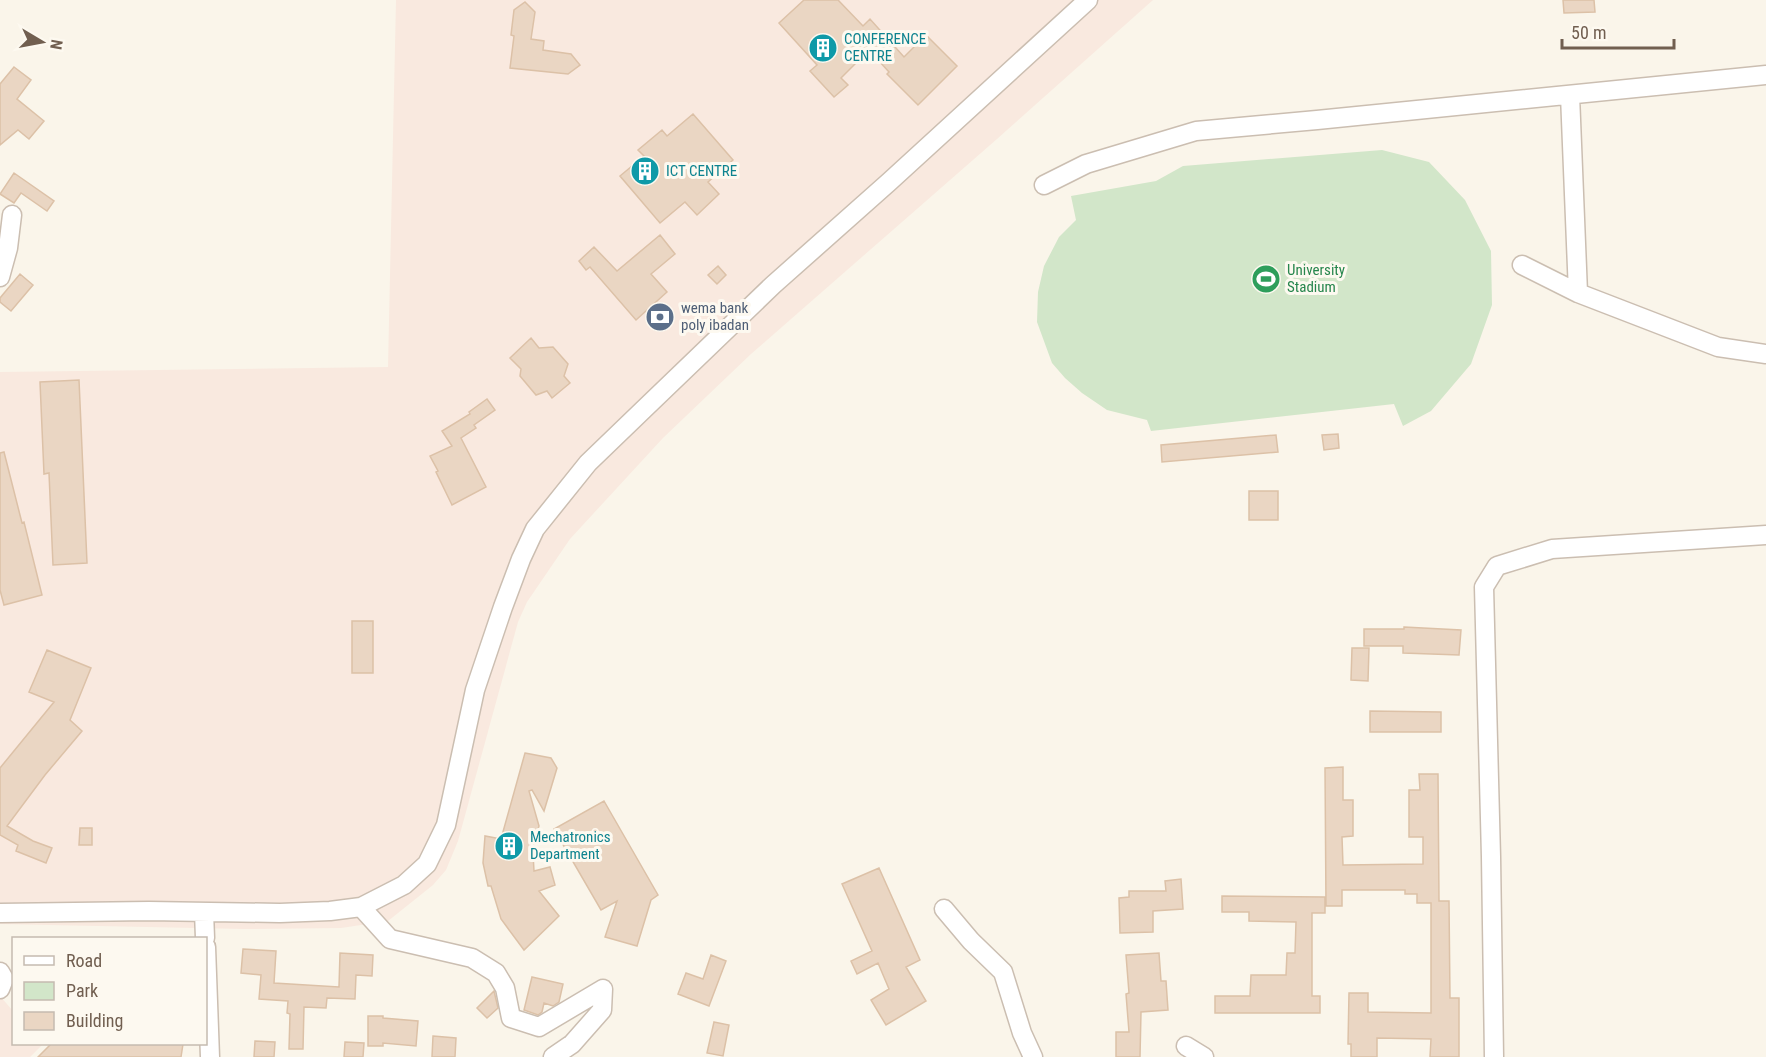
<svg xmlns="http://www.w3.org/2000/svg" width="1766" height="1057" viewBox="0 0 1766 1057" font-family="'Roboto Condensed',sans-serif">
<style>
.commercial{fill:#f9e9df}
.green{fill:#d2e6c9}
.building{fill:#ead6c3;stroke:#dcc1a7;stroke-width:1.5}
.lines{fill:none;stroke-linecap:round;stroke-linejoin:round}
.minor-casing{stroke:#cbbeb1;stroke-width:21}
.minor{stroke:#fff;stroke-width:18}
.labels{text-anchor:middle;stroke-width:6;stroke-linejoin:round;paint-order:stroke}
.culture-label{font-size:15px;fill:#0d838f;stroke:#fdf9f0;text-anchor:start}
.leisure-label{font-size:15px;fill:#27864d;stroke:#fdf9f0;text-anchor:start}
.service-label{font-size:15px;fill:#4e5e75;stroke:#fdf9f0;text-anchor:start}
</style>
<rect width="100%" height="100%" fill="#faf5ea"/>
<path class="commercial" d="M396 0H1153L997 139 751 354 663 438 570 539 527 602 518 622 458 841 446 870 433 885 388 921 341 928 244 929 0 924V372L388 367Z
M0 996 13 1011 14 1044H43L30 1057H0Z"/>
<path class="green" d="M1382 150 1429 162 1465 200 1491 251 1492 305 1471 364 1431 411 1403 426 1394 404 1151 431 1147 420 1107 410 1082 393 1065 378 1052 363 1037 322 1038 292 1044 266 1059 237 1076 220 1071 196 1156 181 1183 166Z"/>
<path class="building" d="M804 0H838L863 26 870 19 904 57 926 35 957 66 918 105 887 74 889 72 869 50 841 78 848 85 834 97 810 71 817 65 779 23Z
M1563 0H1594L1595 12 1564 13Z
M525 2 535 12 531 39 544 41 543 50 571 54 580 65 568 74 510 68 514 36 511 35 514 10Z
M14 67 31 80 17 99 44 121 29 139 18 130 0 145V84Z
M693 114 733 160 708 182 719 194 697 215 685 202 660 223 620 176 644 156 638 150 662 130 667 136Z
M14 173 54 201 47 211 21 193 14 203 0 194Z
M660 235 675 254 651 274 667 292 636 320 590 267 586 270 579 261 594 247 617 271Z
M718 266 726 275 717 284 708 275Z
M20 274 33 285 11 311 0 302V298Z
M531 338 539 348 553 347 568 364 564 376 570 383 552 398 547 391 536 395 520 376 521 369 510 358Z
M79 380 87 563 53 565 49 473 44 474 40 382Z
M487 399 495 410 474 425 476 428 461 438 486 487 452 505 436 472 438 471 430 456 452 446 442 431 470 414 469 412Z
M1338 434 1339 448 1324 450 1322 435Z
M1276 435 1278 452 1162 462 1161 445Z
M4 452 22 523 24 522 42 595 4 605 0 590V453Z
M1249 491H1278V520H1249Z
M352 621H373V673H352Z
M1404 627 1461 630 1459 655 1403 653V646H1364V629H1404Z
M1352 648H1369L1368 681 1351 680Z
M47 650 91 668 70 720 82 731 45 775 7 826 33 841 52 848 46 863 16 851 18 845 0 835V768L54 702 29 692Z
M1370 711 1441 712V732H1370Z
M525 753 551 758 557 768 544 811 532 790 529 791 539 826 534 841 533 853 534 871 550 867 555 885 539 891 559 916 524 950 501 919 491 886H488L483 863 485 836 501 839Z
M1343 767V800H1353V836L1342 837 1343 865 1423 864V837H1409V790H1420L1419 774H1438L1439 901H1449L1450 998H1459V1057H1430L1431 1039 1377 1038V1057H1351V1044H1348L1349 993H1368V1012L1431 1013V903H1417V894H1405V890H1342V906H1326L1325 768Z
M604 801 658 895 651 900 637 946 605 937 617 901 601 910 554 829Z
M80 828H92V845H79Z
M879 868 920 960 906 967 926 1001 886 1025 871 1000 889 989 878 963 857 974 851 961 872 951 842 884Z
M1181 879 1183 909 1153 911V932L1120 933 1119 898 1129 897V891H1166L1165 881Z
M1222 896 1325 897V913H1312V996H1320V1013H1215V996H1250L1251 975H1286L1287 953H1295L1296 922 1249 921V912H1222Z
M243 949 276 951 274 983 339 987 340 953 373 955 372 976 356 975 355 999 327 998 326 1008 304 1007 303 1049H289L290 1014 287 1013 288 1001 259 999 261 975 241 973Z
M1159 953 1161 981H1166L1168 1010 1141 1012 1140 1057H1116V1032H1129L1126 994 1129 993 1126 955Z
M711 955 726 961 709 1006 678 994 686 973 703 979Z
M532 977 563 984 559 1002 553 1006 544 1003 542 1012 538 1015 524 1010Z
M494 991 498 1008 487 1018 477 1008Z
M368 1016H383V1018L418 1021 416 1046 383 1043V1046H368Z
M714 1022 729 1025 723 1056 707 1053Z
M433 1036 456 1038 455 1057H432Z
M255 1041 275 1042 274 1057H254Z
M345 1042 364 1043 363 1057H344Z
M51 1044H183L181 1057H38Z"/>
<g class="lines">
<g class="minor-casing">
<path id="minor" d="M1570 95 1578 293
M1044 185 1086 164 1196 131 1317 120 1766 75
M1522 265 1578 293 1718 347 1766 354
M0 277 8 248 12 215
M361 907 390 939 472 958 496 973 505 988 511 1018 539 1027 603 989 602 1010 572 1044 553 1057
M944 909 971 941 1003 972 1022 1033 1033 1057
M204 912 205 938
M0 913 149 911 280 913 330 911 361 907 404 885 427 864 446 825 475 690 503 607 521 559 535 529 588 463 643 410 773 285 889 182 1088 0
M206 947 210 1057
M0 972 4 979 0 989
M1186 1046 1204 1057
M1494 1057 1491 857 1484 587 1497 566 1552 549 1766 535"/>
</g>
<use href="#minor" class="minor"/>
</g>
<defs>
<g id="building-disc" transform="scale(1.5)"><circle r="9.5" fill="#0f9aa8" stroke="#fdf9f0"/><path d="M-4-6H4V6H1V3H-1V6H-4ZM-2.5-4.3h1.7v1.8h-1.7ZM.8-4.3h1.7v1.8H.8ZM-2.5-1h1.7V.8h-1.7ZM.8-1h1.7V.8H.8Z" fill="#fff"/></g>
<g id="stadium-disc" transform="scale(1.5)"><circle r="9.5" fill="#2e9e5b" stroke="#fdf9f0"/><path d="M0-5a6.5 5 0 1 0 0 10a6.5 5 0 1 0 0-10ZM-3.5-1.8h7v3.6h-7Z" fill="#fff"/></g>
<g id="bank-disc" transform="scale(1.5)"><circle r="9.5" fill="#5c6f8a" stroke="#fdf9f0"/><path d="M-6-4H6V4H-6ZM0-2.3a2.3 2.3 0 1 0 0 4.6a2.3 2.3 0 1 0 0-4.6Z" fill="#fff"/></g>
</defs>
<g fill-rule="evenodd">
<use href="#building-disc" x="823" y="48"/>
<use href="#building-disc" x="645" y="171"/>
<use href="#stadium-disc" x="1266" y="279"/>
<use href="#bank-disc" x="660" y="317"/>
<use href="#building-disc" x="509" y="846"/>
</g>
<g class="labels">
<g class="culture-label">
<text x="844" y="44">CONFERENCE<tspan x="844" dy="17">CENTRE</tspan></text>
<text x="666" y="176">ICT CENTRE</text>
<text x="530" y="842">Mechatronics<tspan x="530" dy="17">Department</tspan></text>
</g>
<g class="leisure-label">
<text x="1287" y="275">University<tspan x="1287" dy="17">Stadium</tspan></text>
</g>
<g class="service-label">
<text x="681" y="313">wema bank<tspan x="681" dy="17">poly ibadan</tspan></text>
</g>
</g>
<rect x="12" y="937" width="195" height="108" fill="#fdf9f0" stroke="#c5bbb0" stroke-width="1.5"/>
<rect x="24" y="956" width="30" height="9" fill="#ffffff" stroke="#c5bbb0" stroke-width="1.5"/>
<text x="66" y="967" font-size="18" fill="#715f50">Road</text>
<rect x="24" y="982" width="30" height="18" fill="#d2e6c9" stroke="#c5bbb0" stroke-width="1.5"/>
<text x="66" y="997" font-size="18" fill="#715f50">Park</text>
<rect x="24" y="1012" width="30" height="18" fill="#ead6c3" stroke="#c5bbb0" stroke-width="1.5"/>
<text x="66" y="1027" font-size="18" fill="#715f50">Building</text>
<g transform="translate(42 42) rotate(100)" stroke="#fdf9f0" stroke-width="4.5" paint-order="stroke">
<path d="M0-4.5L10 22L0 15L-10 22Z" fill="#715f50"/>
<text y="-9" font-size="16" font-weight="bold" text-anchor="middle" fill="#715f50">N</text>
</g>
<path d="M1562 39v9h112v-9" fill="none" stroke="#715f50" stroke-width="3"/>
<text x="1571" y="39" font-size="18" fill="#715f50" stroke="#fdf9f0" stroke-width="4.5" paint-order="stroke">50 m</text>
</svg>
